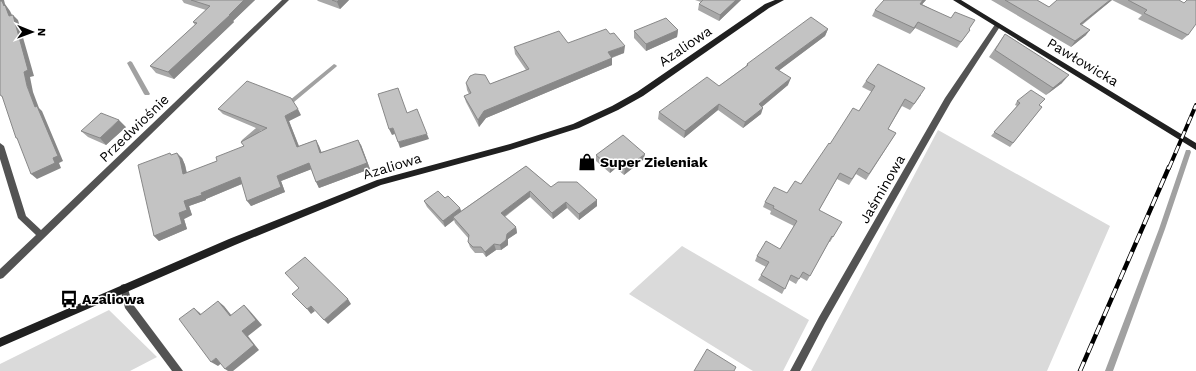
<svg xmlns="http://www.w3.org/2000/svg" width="1196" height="371" viewBox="0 0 1196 371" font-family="'Work Sans',sans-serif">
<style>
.green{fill:#dadada}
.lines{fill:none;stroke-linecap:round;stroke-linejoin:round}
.stream{fill:#a1a1a1;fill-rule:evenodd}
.lane{fill:#535353;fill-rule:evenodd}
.street{fill:#535353;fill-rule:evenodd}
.secondary{fill:#202020;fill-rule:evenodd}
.rail-far1-casing{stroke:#000;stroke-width:4}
.rail-casing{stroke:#000;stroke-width:4.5}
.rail-far1{stroke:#fff;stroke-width:2.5;stroke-dasharray:8;stroke-linecap:butt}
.rail{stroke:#fff;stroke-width:3;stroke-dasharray:10;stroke-linecap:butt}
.wall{fill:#a8a8a8}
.shaded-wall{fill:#888}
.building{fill:#c3c3c3;stroke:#888}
.labels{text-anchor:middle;stroke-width:3;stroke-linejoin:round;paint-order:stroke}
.street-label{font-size:14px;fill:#000;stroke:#fff}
.poi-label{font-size:14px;font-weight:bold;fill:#000;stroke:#fff;text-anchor:start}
</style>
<rect width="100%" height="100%" fill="#fff"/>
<path class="green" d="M938 130 1110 226 1047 371H811Z
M682 246 809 320 783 371H753L629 294Z
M109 310 157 357 130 371H0V364Z"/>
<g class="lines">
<path class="stream" d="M130 61 132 62 150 94 149 95H145L144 94 127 63Z
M334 64 336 65 337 66 336 67 288 107H284L283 106 284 105Z
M262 123H266L267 125 246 144H242L241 142 242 140Z
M1186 150H1190L1191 152 1165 229 1113 371H1105L1159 229Z"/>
<path class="lane" d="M124 284 127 285 132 303 183 371H172L125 308 120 288 121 285Z"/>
<path class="street" d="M282 0H289L3 278 0 279V269L36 235 18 218 0 159V143L4 146 26 216 41 230Z
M996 23H998L1001 25 951 102 825 323 800 371H790L819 317 945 98Z"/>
<path class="secondary" d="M775 0H784L769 8 643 96 618 110 579 128 510 150 381 185 235 245 0 347V338L229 239 377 180 510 144 573 124 612 106 637 92 765 4Z
M953 0H961L1196 143V150Z"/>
<g class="rail-far1-casing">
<path id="rail-far1" d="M1169 168 1196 105"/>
</g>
<g class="rail-casing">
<path id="rail" d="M1080 371 1169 167"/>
</g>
<use href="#rail-far1" class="rail-far1"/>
<use href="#rail" class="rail"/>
</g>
<path class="wall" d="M182 0H255L233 21 234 22 174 79 156 73 150 66 195 25 193 22 206 10 184 3Z
M317 0H349L340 9 318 1Z
M695 0H741L719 21 698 10 699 4 701 2Z
M926 0 922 4 970 30 957 48 915 28 910 34 872 16 875 10Z
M991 0H1037L1049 7 1057 0H1179L1188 35 1182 40 1138 19 1142 15 1112 0 1082 25 1086 35 1071 47Z
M828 29 825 36 779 70 788 85 762 107 761 114 743 128 718 110 684 138 658 119 659 112 719 86 746 66 747 64Z
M678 30 677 37 646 51 634 38V31Z
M1005 34 1062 83 1046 95 989 57Z
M568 43 624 53 612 58V65L486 118 479 127 466 102 464 96 469 94 467 90 466 83 490 84 526 70 515 54 514 47Z
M866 81 921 95 910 110 902 106 888 129 896 133 866 180 856 174 849 185 837 179 819 210 833 237 830 242H829L807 281 800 277 796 284 789 280 782 294 758 280 766 267 755 261 757 256 780 249 794 226 770 214 771 211 763 207 765 202 787 193 801 184 830 144 859 111 872 92 862 87Z
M1045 99 1039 105 1042 107 1010 147 991 136 1017 106 1015 105 1017 101Z
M218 109 301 115 289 121 299 146 316 140 319 146 321 152 361 145 370 169 319 188 311 169 281 181 285 192 251 206 242 184 206 199V200L189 206 192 215 184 219 187 229 159 241 154 236 172 155 182 158 185 165 187 173 217 161 244 146 263 131 223 114Z
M126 127 106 145 88 137 81 131Z
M596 155 644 159 624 175 616 168 610 173 596 161Z
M526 166 551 187 597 200V206L579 220 567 208 553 219 530 197 505 217 516 227 517 233 508 239V245L501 250H496L486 257 483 253H475L470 247 468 242 469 239 455 223 454 220 445 227 427 207 424 201 445 198 460 208 461 211Z"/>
<path class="shaded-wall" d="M0 0H4L5 4 10 11 14 19 13 15 18 20 34 76 30 77 33 92 39 108 42 111 63 161 59 163 61 168 37 179 31 174 53 158 27 86 9 16 0 1Z
M244 0H255L233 21 234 22 174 79 168 72Z
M339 0H349L340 9 337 2Z
M736 0H741L719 21 720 15Z
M923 0H926L917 10 920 4Z
M1110 0H1112L1076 29 1080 24Z
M918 22 915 28 910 34Z
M828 29 825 36 773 75 775 68Z
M678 30 677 37 646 51V44Z
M1090 30 1086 35 1071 47 1075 41Z
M625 46 624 53 607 59 608 52Z
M612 58V65L486 118 479 127 478 120 484 111Z
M1069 75 1062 83 1046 95 1053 88Z
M791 78 788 85 757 111 759 104Z
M719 104 718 110 684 138 685 131Z
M763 108 761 114 743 128 745 122Z
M298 109 301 115 289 121 301 152 297 147 285 116Z
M119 120 126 127 106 145 100 138Z
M393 128 395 134 392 135 389 129Z
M427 134 429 139 400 148 398 142Z
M316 140 319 146 324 158 320 153Z
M358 140 361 145 370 169 319 188 316 182Z
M177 153 182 158 185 165 188 180 183 174Z
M645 154 644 159 624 175 625 169Z
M616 162V168L610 173V167Z
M309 163 312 169 281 181 285 192 251 206 247 201 277 176Z
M240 177 244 183 206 199V200L189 206 192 215 184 219 187 229 159 241 154 236 179 213 184 201 201 193Z
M530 191V197L502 218 501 213Z
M597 200V206L579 220V214Z
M566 202 567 208 553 219 552 213Z
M460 208 462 214 453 217 454 220 445 227 443 221Z
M516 227 517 233 508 239V245L501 250 500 245 507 234Z
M494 244 496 250 486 257 485 252Z
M348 299 351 304 328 324 324 320Z
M218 301 224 306 236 321 230 316Z
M244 305 249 310 262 325 248 336 259 350 233 371H228L225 369 242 331Z
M311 306 315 311 311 314 307 309Z
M194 308 200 313 206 320 200 315Z
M216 358 223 362 218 366 211 362Z"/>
<path class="building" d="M0 0V1H2L4 6 5 5 9 16 13 15 28 70 24 72 27 86 35 107 37 106 58 156 53 158 55 163 31 174 17 138H16L2 96H1L0 94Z
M191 0H244L229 15H230L168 72 150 66 197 23 193 22 210 6Z
M332 0H339L337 2Z
M703 0H736L720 15 699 4Z
M884 0H923L920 4 951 18 955 12 975 20 969 29 970 30 961 42 918 22 914 28 875 10Z
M1005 0H1037L1049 7 1057 0H1110L1080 24 1090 30 1075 41Z
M1128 0H1179L1184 3 1187 0H1196V24L1188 35 1144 13 1147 10Z
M811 17 828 29 775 68 791 78 759 104 763 108 745 122 719 104 685 131 659 112 707 77 719 86 748 65 747 64Z
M666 18 678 30 646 44 634 31Z
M606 29 610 34 614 33 625 46 608 52 612 58 484 111 478 120 464 96 471 93 466 83 470 76 475 74 485 75 490 84 529 69 514 47 559 31 568 43Z
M1005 34 1069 75 1053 88 995 50Z
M878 64 925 88 914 104 905 99 888 129 896 133 869 174 859 168 852 179 840 173 819 210 842 222 833 237 832 236 810 276 803 272 799 279 791 275 785 289 761 275 769 262 757 256 766 241 780 249 797 221 773 208 774 206 765 202 774 187 787 193 795 181 801 184 829 143 830 144 853 108 859 111 875 86 866 81Z
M247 81 291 98 298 109 285 116 297 147 316 140 320 153 358 140 367 163 316 182 309 163 277 176 281 187 247 201 240 177 201 193 202 195 184 201 187 210 179 213 182 224 154 236 138 165 170 153 171 155 177 153 180 159 183 174 217 161 216 157 244 146 241 142 267 128 218 109Z
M398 88 407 113 417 109 427 134 398 142 393 128 389 129 378 94Z
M1031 90 1045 99 1039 105 1042 107 1013 143 994 132 1020 103 1017 101Z
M101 113 119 120 100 138 81 131Z
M623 135 645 154 625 169 616 162 610 167 596 155Z
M526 166 551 187 558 182H577L597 200 579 214 566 202 552 213 530 191 501 213 516 227 507 234 506 240 500 245 494 244 485 252 481 247H473L468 242 469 235 453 217Z
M438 191 445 198 448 196 460 208 443 221 424 201Z
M305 257 348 299 324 320 311 306 307 309 292 294 299 288 285 273Z
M218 301 230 316 244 305 256 320 242 331 254 345 225 369 216 358 211 362 179 319 194 308 200 315Z
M707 349 736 367 734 371H694Z"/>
<defs>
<g id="shop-bare" transform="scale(1.38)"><path d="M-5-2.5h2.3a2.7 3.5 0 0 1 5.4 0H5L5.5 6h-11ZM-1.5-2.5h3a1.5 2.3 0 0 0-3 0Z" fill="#000" stroke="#fff" stroke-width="2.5" paint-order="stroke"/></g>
<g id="bus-bare" transform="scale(1.38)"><path d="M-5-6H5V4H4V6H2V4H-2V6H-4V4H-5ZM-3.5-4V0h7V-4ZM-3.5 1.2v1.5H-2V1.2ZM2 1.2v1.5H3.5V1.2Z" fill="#000" stroke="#fff" stroke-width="2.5" paint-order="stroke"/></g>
</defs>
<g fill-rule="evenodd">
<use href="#shop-bare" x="587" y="162"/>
<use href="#bus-bare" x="69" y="299"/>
</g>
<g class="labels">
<g class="street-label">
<text transform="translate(685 46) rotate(-34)" y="5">Azaliowa</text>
<text transform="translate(1083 62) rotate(31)" y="5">Pawłowicka</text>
<text transform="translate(134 128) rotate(-44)" y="5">Przedwiośnie</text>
<text transform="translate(392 166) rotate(-17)" y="5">Azaliowa</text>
<text transform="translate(882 189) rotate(-60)" y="5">Jaśminowa</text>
</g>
<g class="poi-label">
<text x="600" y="167">Super Zieleniak</text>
<text x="82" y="304">Azaliowa</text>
</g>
</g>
<g transform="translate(32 32) rotate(91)" stroke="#ffffff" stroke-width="3" paint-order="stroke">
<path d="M0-3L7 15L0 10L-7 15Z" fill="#000000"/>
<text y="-6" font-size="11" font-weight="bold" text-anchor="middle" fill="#000000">N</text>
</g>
</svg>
